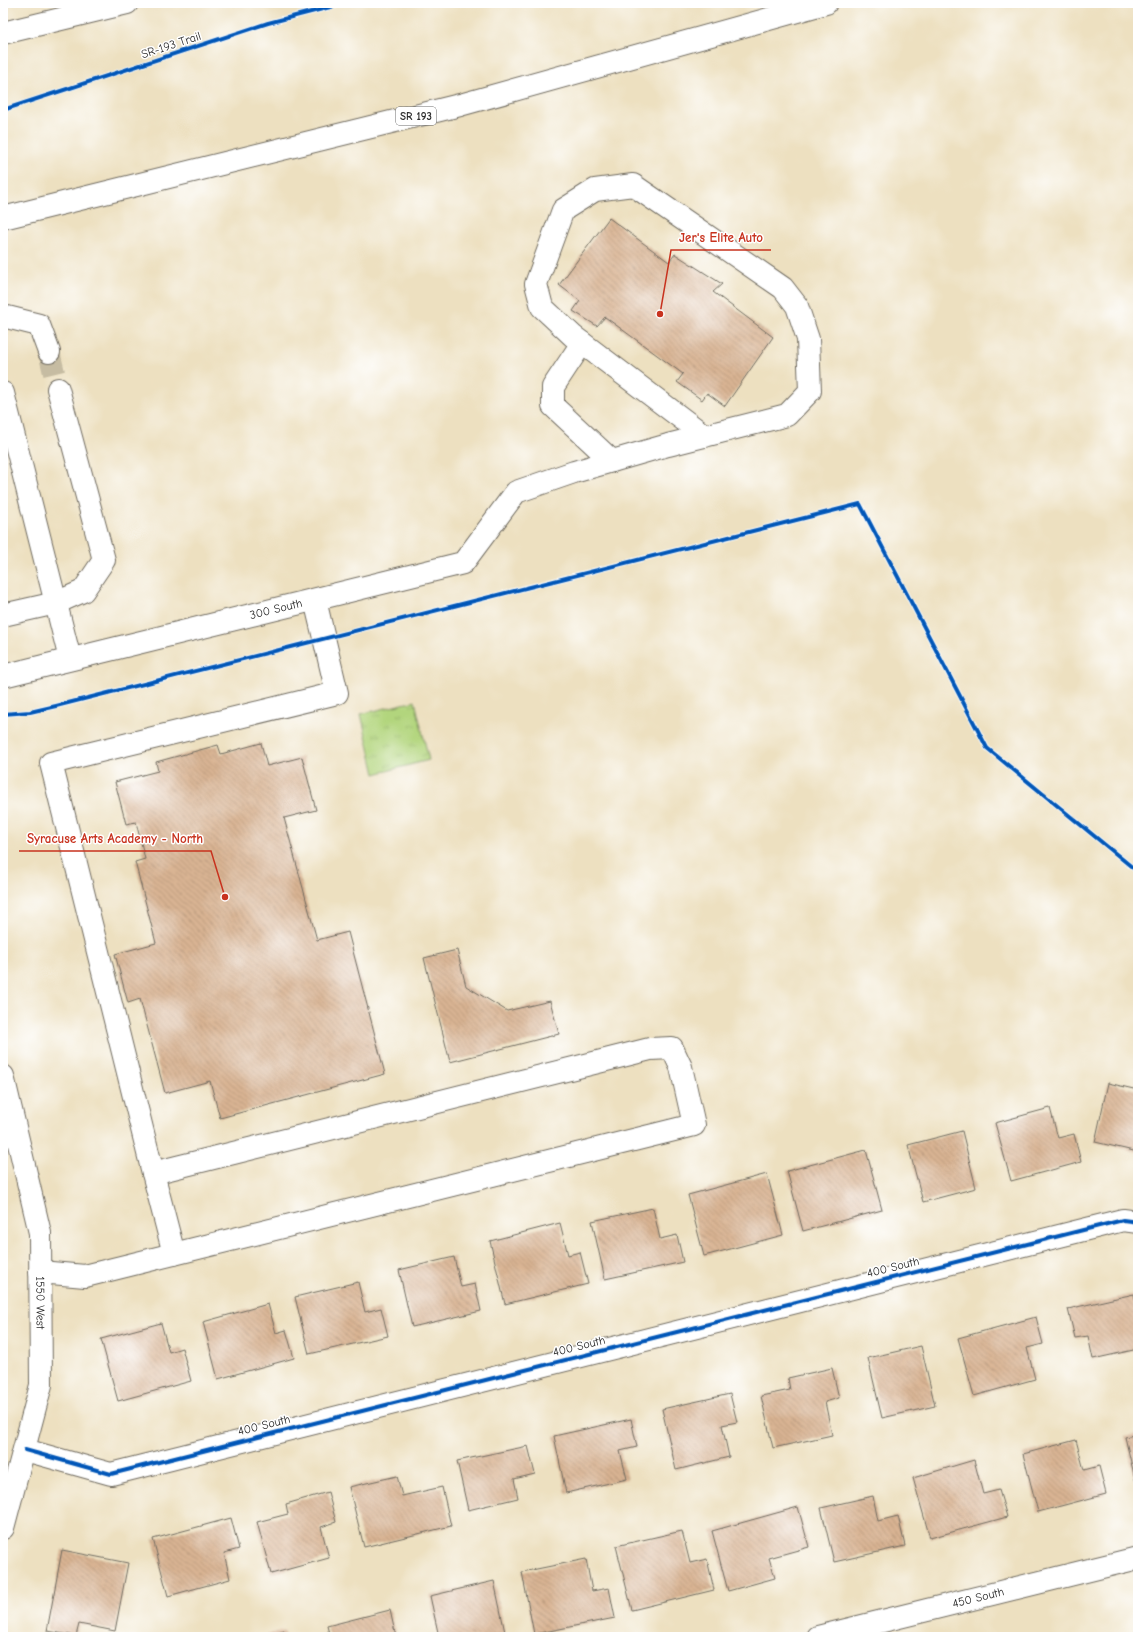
<svg xmlns="http://www.w3.org/2000/svg" width="1141" height="1640" viewBox="0 0 1141 1640" font-family="'Comic Neue',sans-serif">
<style>
.park{fill:url(#park-tufts);stroke:#6e8054}
.building{fill:url(#building-back-hatch)}
.lines{fill:none;stroke-linecap:round;stroke-linejoin:round}
.minor-tunnel{stroke:#c6bca2;stroke-width:22;stroke-dasharray:22 11;stroke-linecap:butt}
.minor-casing{stroke:#6f6a5f;stroke-width:24}
.major-casing{stroke:#6f6a5f;stroke-width:24}
.minor{stroke:#fff;stroke-width:22}
.major{stroke:#fff;stroke-width:22}
.cycleway-casing{stroke:#fff;stroke-width:6}
.cycleway{stroke:#0057b8;stroke-width:4}
.labels{text-anchor:middle;stroke-width:3;stroke-linejoin:round;paint-order:stroke}
.shield{fill:#fff;stroke:#6b6b6b;stroke-width:1}
.shield-label{font-size:11px;font-weight:bold;fill:#2b2b2b}
.street-label{font-size:12px;fill:#2b2b2b;stroke:#fff}
.leader{fill:none;stroke:#c8321e;stroke-width:1.5}
.callout-dot{fill:#c8321e;stroke:#fff;stroke-width:1.5}
.callout-label{font-size:13px;text-anchor:middle;font-weight:bold;fill:#c8321e;stroke:#fff;stroke-width:3;stroke-linejoin:round;paint-order:stroke}
</style>
<defs>
<pattern id="park-tufts" width="24" height="20" patternUnits="userSpaceOnUse"><rect width="24" height="20" fill="#b2d57d"/><path d="M3 7l-1-3M5 7V3M7 7l1-3M15 17l-1-3M17 17v-4M19 17l1-3" fill="none" stroke="#99b76c"/></pattern>
<pattern id="building-back-hatch" width="6" height="6" patternUnits="userSpaceOnUse"><rect width="6" height="6" fill="#d9b493"/><path d="M-1 5l2 2M0 0l6 6M5-1l2 2" fill="none" stroke="#b09378"/></pattern>
</defs>
<rect width="100%" height="100%" fill="#fff"/>
<filter id="ink" filterUnits="userSpaceOnUse"><feTurbulence type="fractalNoise" baseFrequency=".025" numOctaves="2"/><feDisplacementMap in="SourceGraphic" scale="8" xChannelSelector="R" yChannelSelector="G"/><feConvolveMatrix kernelMatrix="1 2 1 2 8 2 1 2 1" color-interpolation-filters="sRGB"/></filter>
<filter id="wash" filterUnits="userSpaceOnUse"><feTurbulence type="fractalNoise" baseFrequency=".012" numOctaves="4" result="noise"/><feDisplacementMap in="SourceGraphic" scale="16" xChannelSelector="R" yChannelSelector="G"/><feGaussianBlur stdDeviation="0.9" result="paint"/><feColorMatrix in="noise" values="0 0 0 0 0 0 0 0 0 0 0 0 0 0 0 0 0 1.4 0 .05"/><feComposite in="paint" operator="in"/></filter>
<g filter="url(#wash)">
<rect width="100%" height="100%" fill="#ede0c0"/>
<path class="park" d="M415 701 429 760 375 774 361 714Z"/>
<g id="blocks">
<path class="building" d="M609 218 669 262 675 254 722 284 713 292 773 337 725 406 707 393 702 400 677 382 683 374 605 317 597 326 573 311 580 301 559 285Z
M261 743 267 766 302 757 316 810 284 818 317 940 348 932 385 1074 220 1118 210 1081 165 1093 140 999 128 1003 115 954 156 943 135 862 145 859 136 822 126 824 115 782 158 771 156 762 218 745 221 754Z
M457 950 466 986 507 1011 550 1001 559 1034 450 1062 424 958Z
M1108 1083 1138 1090V1152L1095 1142Z
M1050 1108 1058 1138 1074 1134 1081 1162 1011 1181 995 1123Z
M962 1131 976 1188 923 1202 908 1145Z
M866 1150 882 1210 803 1231 787 1171Z
M767 1174 783 1235 704 1256 688 1195Z
M653 1208 660 1239 677 1235 683 1262 605 1279 592 1221Z
M560 1223 568 1255 580 1252 588 1284 505 1304 490 1241Z
M454 1257 461 1287 475 1284 481 1311 412 1327 399 1270Z
M358 1282 365 1312 381 1308 388 1336 309 1354 295 1297Z
M1134 1294 1138 1313V1349L1093 1359 1088 1336 1075 1338 1068 1309Z
M268 1304 276 1333 286 1330 294 1358 218 1379 203 1322Z
M1036 1317 1043 1344 1027 1348 1035 1379 974 1396 958 1338Z
M161 1323 169 1352 182 1348 191 1381 118 1401 101 1339Z
M921 1346 935 1406 882 1418 868 1358Z
M832 1368 839 1398 825 1402 832 1435 773 1448 761 1396 790 1390 788 1378Z
M730 1394 737 1422 722 1425 729 1457 676 1470 662 1409Z
M631 1419 637 1447 620 1451 627 1479 566 1493 554 1436Z
M1138 1434V1483H1136L1125 1437Z
M1076 1440 1084 1470 1099 1466 1106 1494 1038 1512 1023 1454Z
M528 1446 535 1474 514 1479 518 1498 468 1510 457 1461Z
M974 1460 983 1494 999 1490 1007 1517 930 1538 913 1478Z
M397 1476 402 1496 442 1487 451 1526 364 1547 349 1487Z
M328 1492 336 1522 321 1527 329 1558 271 1574 257 1522 288 1514 286 1504Z
M873 1496 878 1521 898 1516 905 1546 834 1562 821 1508Z
M798 1507 809 1547 769 1558 775 1578 728 1591 712 1531Z
M231 1518 239 1549 224 1553 230 1579 168 1596 153 1539Z
M682 1531 690 1563 707 1559 714 1590 632 1610 616 1546Z
M62 1550 128 1563 115 1631 79 1624 76 1636 47 1631Z
M586 1559 592 1591 609 1588 615 1618 534 1634 522 1572Z
M494 1581 506 1637H439L430 1596Z
M390 1610 396 1637H330L327 1626Z
M284 1630 286 1637H260Z"/>
</g>
</g>
<g filter="url(#ink)">
<use href="#blocks" fill-opacity="0" stroke="#6f6a5f" stroke-width="1"/>
<g class="lines">
<path class="minor-tunnel" d="M49 352 58 389"/>
<g class="minor-casing">
<g id="minor">
<path d="M3 33 127 3"/>
<path d="M3 318 7 317 39 325 49 352"/>
<path d="M582 343 553 387V406L612 461"/>
<path d="M3 393 70 659"/>
<path d="M3 615 56 603 83 591 104 560 58 389"/>
<path id="s1" d="M3 676 463 563 516 492 574 472 668 445 787 415 810 391 808 339 797 306 783 288 633 185 595 190 563 210 536 284 542 307 573 336 705 436"/>
<path id="s2" d="M3 1076 40 1233 41 1385 3 1528"/>
<path d="M153 1173 174 1254"/>
<path d="M40 1272 85 1276 694 1125 681 1067 672 1048 650 1049 153 1173 51 763 337 693 315 600"/>
<path d="M25 1450 111 1474 1123 1220 1138 1222"/>
<path id="s3" d="M818 1637 1138 1558"/>
</g>
</g>
<g class="major-casing">
<path id="major" d="M3 218 460 105 826 3"/>
</g>
<use href="#minor" class="minor"/>
<use href="#major" class="major"/>
<g class="cycleway-casing">
<path id="cycleway" d="M3 110 268 23 346 3
M3 714 30 712 56 706 860 504 987 748 1138 872
M25 1450 111 1474 1123 1220 1138 1222"/>
</g>
<use href="#cycleway" class="cycleway"/>
</g>
</g>
<g class="labels">
<rect class="shield" x="396" y="107" width="40" height="18" rx="3"/>
<g class="shield-label">
<text x="416" y="120">SR 193</text>
</g>
<g class="street-label">
<text transform="translate(171 45) rotate(-18)" y="4">SR-193 Trail</text>
<text dy="4" stroke="none"><textPath href="#s1" startOffset="281">300 South</textPath></text>
<text transform="translate(893 1267) rotate(-14)" y="4">400 South</text>
<text dy="4" stroke="none"><textPath href="#s2" startOffset="231">1550 West</textPath></text>
<text transform="translate(579 1346) rotate(-14)" y="4">400 South</text>
<text transform="translate(264 1425) rotate(-14)" y="4">400 South</text>
<text dy="4" stroke="none"><textPath href="#s3" startOffset="165">450 South</textPath></text>
</g>
</g>
<path class="leader" d="M660 314L671 250H771M225 897L211 851H19"/>
<g class="callout-dot">
<circle cx="660" cy="314" r="4"/>
<circle cx="225" cy="897" r="4"/>
</g>
<g class="callout-label">
<text x="721" y="242">Jer's Elite Auto</text>
<text x="115" y="843">Syracuse Arts Academy - North</text>
</g>
<rect width="1141" height="1640" fill="none" stroke="#fff" stroke-width="16"/>
</svg>
